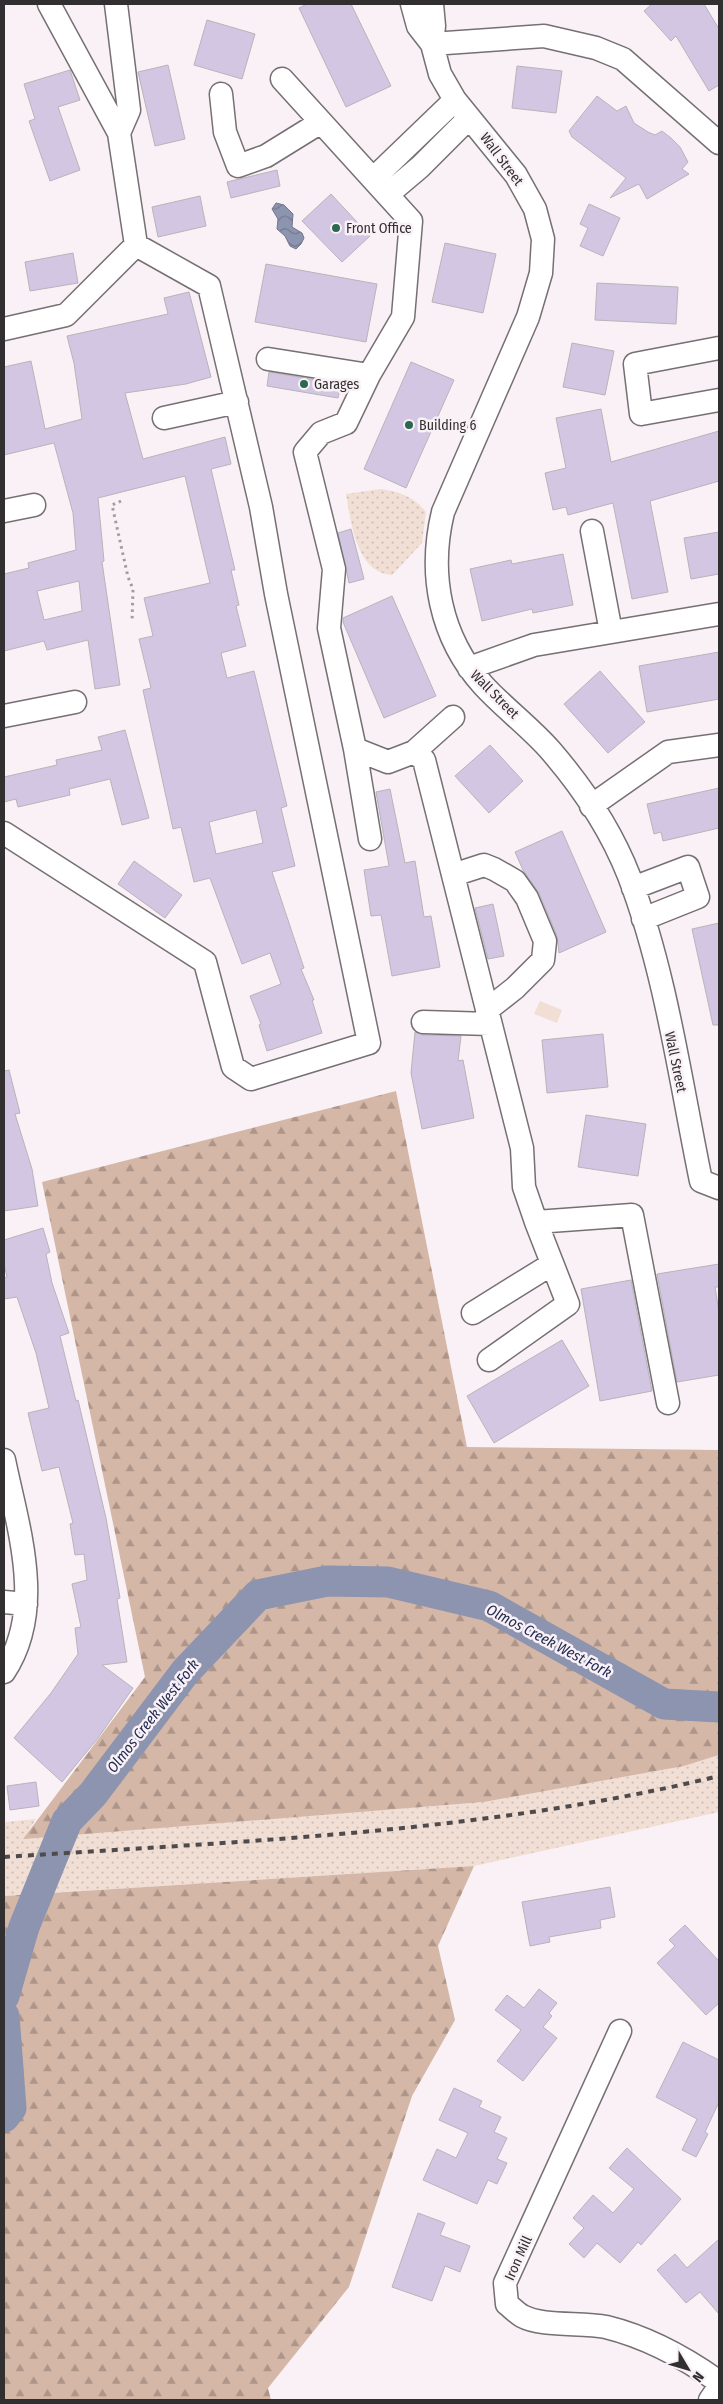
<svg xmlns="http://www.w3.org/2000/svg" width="723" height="2404" viewBox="0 0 723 2404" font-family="'Fira Sans Condensed',sans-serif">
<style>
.grass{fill:url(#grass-dots)}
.forest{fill:url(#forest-firs)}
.garden{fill:#f1ded4}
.water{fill:url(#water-waves);stroke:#717689}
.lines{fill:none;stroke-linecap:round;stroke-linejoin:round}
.river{stroke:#8c94af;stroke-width:31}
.building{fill:#d3c6e2;stroke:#b7b4ba;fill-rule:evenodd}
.minor-casing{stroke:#766f73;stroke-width:25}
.path{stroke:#a29ca0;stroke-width:3;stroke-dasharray:2.5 4;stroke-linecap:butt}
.minor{stroke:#fff;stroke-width:22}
.rail{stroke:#4f4b4d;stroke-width:4;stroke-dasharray:6 6;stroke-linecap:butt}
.poi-dot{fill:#2b6751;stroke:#f9f1f6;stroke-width:2}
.labels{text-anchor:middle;stroke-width:5;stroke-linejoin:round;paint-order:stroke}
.street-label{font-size:14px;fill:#322f31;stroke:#f9f1f6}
.poi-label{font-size:14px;fill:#322f31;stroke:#f9f1f6;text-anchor:start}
.water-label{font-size:15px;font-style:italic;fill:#232c53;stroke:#f9f1f6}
</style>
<defs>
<pattern id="grass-dots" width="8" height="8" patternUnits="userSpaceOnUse" patternTransform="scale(1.25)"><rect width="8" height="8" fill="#f1ded4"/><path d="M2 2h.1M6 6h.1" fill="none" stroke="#cfbfb6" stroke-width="1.8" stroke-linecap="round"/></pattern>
<pattern id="forest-firs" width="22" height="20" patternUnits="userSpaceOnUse" patternTransform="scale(1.25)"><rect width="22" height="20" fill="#d5b7a7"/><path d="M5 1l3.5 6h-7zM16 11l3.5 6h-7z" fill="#ad9589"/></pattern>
<pattern id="water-waves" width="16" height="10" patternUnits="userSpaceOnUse" patternTransform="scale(1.25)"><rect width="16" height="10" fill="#8c94af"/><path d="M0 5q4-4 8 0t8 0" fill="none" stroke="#73798f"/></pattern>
</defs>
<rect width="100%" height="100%" fill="#f9f1f6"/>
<path class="grass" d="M380 489C400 492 413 496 426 512L422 543 392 575C356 573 351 521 346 494Z
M719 1755V1812L474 1866 4 1896V1822L36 1819 24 1838 484 1802 684 1766Z"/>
<path class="forest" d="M396 1091 467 1447 719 1450V1755L684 1766 484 1802 23 1839 145 1677 42 1182Z
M474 1866 438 1946 455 2020 412 2096 349 2287 268 2388 271 2400H4V1896Z"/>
<path class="garden" d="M540 1001 562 1010 557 1023 534 1014Z"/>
<path class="water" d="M276 203 284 205 293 214 292 227 302 233 304 238 301 244 296 249 290 246 285 236 277 229 278 219 272 209Z"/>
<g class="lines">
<path class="river" d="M4 1996 24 1927 67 1821 93 1794 185 1672 258 1595 327 1581 388 1582 489 1606 664 1704 719 1707
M4 2016 11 2108 4 2117"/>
</g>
<path class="building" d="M307 4H351L391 86 346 107 299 8Z
M652 4H704L719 29V85L709 91 676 36 671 41 644 11Z
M207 20 255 34 242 79 194 65Z
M168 65 185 139 155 146 138 72Z
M517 66 562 71 556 113 512 108Z
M70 70 80 100 58 107 80 170 50 181 29 121 35 119 24 84Z
M597 96 617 111 626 106 634 123 648 132 655 135 662 131 671 138 680 147 688 162 682 169 689 174 647 199 639 184 610 198 626 178 572 137 569 131Z
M277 170 280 186 231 198 227 182Z
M331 194 370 236 342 262 302 221Z
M200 196 206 226 158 237 152 207Z
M589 204 620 218 603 256 580 246 588 228 580 224Z
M445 243 496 254 483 313 432 302Z
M73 253 78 283 30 291 25 262Z
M266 264 377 284 366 342 255 322Z
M597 283 678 287 676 324 595 320Z
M189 292 211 377 186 384 125 393 143 459 225 437 231 464 211 469 235 570H231L239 605 236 606 246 646 221 653 227 678 254 671 287 806 281 808 295 866 272 872 304 968 301 969 314 1000H312L322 1033 267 1051 259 1025 261 1024 250 996 281 984 270 953 242 964 210 878 194 882 181 827 173 829 143 690 151 688 139 639 153 636 144 598 210 583 185 476 98 498 104 561 102 562 120 685 95 689 88 640 47 650 44 641 4 651V574L29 568 28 563 76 550 73 513 54 443 4 455V367L31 361 45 429 82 419 74 363 67 336 168 314 164 298ZM79 581 82 611 44 620 37 591ZM256 810 263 843 216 854 209 822Z
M572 343 614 351 605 395 563 387Z
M411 362 454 380 406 488 364 469Z
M269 372 341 384 338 398 267 386Z
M601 409 611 462 719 431V481L650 501 668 592 632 599 613 503 568 515 566 507 553 510 545 473 566 468 556 418Z
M351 529 364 579 349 583 338 533Z
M719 532V574L691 579 684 538Z
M563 554 573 605 533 613 532 609 482 621 470 569 511 560 512 564Z
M392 596 436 696 384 718 343 622V618Z
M719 652V699L647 712 639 666Z
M600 671 645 722 608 753 564 704Z
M125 730 149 818 122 825 110 779 69 789 70 795 18 807 16 799 4 802V777L57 765 56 760 102 750 98 737Z
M490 745 523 781 489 813 455 776Z
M719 788V828L663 841 661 832 654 834 647 804Z
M390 789 405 863 415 861 424 917 431 916 440 967 392 976 381 915 371 916 364 870 389 866 376 792Z
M562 831 606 932 559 953 557 936 539 893 523 870 515 852Z
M134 861 182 895 165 918 118 884Z
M493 904 504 956 488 959 475 908Z
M719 923V1025H713L692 929Z
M415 1032 423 1035 461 1036 458 1061 463 1060 474 1118 422 1129 411 1073Z
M603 1034 608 1087 547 1093 542 1040Z
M9 1070 20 1113 15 1114 32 1169 38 1206 4 1211V1071Z
M586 1115 646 1124 638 1176 578 1167Z
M43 1228 50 1252 46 1254 52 1283 69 1333 60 1336 76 1401 78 1400 106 1518 120 1598 117 1599 127 1662 102 1665 133 1688 98 1738 62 1782 14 1738 51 1693 78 1654 75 1628 81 1627 72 1584 87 1580 84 1554 75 1555 70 1524 73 1523 59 1467 42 1471 28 1413 49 1408 36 1353 17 1297 4 1299V1278L7 1277 4 1264V1240Z
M719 1264V1287H715L719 1312V1375L677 1382 657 1274Z
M631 1280 652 1391 600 1401 581 1289Z
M562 1340 589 1386 494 1443 467 1396Z
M36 1782 39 1806 10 1810 7 1786Z
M610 1887 615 1917 600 1920 601 1928 549 1937 550 1942 530 1946 522 1902Z
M685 1925 719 1961V2003L706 2015 657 1963 675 1946 669 1940Z
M539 1989 557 2003 549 2013 552 2016 543 2027 557 2038 523 2081 497 2061 521 2030 495 2010 507 1995 524 2008Z
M683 2042 719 2060V2102L705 2132 708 2134 696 2157 682 2150 697 2119 656 2097Z
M454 2088 482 2101 479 2107 501 2117 494 2132 507 2138 497 2159 507 2163 497 2184 488 2180 477 2204 423 2180 437 2149 456 2158 468 2133 439 2120Z
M627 2148 681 2199 641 2245 638 2242 620 2263 597 2243 584 2258 569 2244 584 2228 573 2218 593 2195 613 2213 634 2189 609 2168Z
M418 2213 445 2223 440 2235 470 2246 460 2272 445 2266 432 2301 392 2287Z
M719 2239V2314L700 2292 686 2303 657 2270 675 2254 687 2268Z"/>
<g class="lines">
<g class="minor-casing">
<path id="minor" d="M49 4 119 133 136 245
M116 4 129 110 119 133
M412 4 418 26 432 44 440 74 455 100 516 175 535 209 543 239 541 273 528 317 443 512C428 574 440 637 483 685 504 708 530 727 551 751 582 787 611 830 629 876 666 973 680 1079 701 1181L719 1188
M432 44 544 36 596 48 623 59 719 143
M432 44 434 26 432 4
M282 79 411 221 403 317 369 375 346 423 321 433 305 452 334 569 329 628 355 749 370 839
M221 94 225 132 238 166 266 156 321 122
M374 178 455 100
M388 194 420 167 469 118
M4 329 66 315 136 245
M719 348 635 364 641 414 719 400
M268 359 369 375
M164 418 237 402
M4 511 34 505
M592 531 611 632
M469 668 534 645 719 614
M4 716 75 702
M355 749 388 762 414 752 453 717
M414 752 424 760 522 1148 524 1187 536 1222 632 1215 668 1403
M591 806 668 752 719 745
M4 833 205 962 233 1067 251 1079 369 1043 276 594 261 507 209 286 136 245
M453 875 484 865 494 869 515 881 527 898 545 941 543 960 515 988 487 1010
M633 888 688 867 698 897 643 919
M423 1022 490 1024
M473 1313 552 1264
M489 1360 568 1304 536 1222
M4 1460C18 1528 46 1609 4 1672
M4 1602 26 1604
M620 2031 505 2283 507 2304C512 2308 517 2313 522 2316 542 2327 582 2322 606 2327 647 2337 684 2357 719 2382
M710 2400 719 2387"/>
</g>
<path class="path" d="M121 501 112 505 128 577 133 589 132 622"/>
<use href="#minor" class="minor"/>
<path class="rail" d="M4 1857C243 1841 485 1833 719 1776"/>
</g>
<g class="poi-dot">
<circle cx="336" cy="228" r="5"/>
<circle cx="304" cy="384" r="5"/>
<circle cx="409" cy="425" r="5"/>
</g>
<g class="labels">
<g class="street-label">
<text transform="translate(502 159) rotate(53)" y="5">Wall Street</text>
<text transform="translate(495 694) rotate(45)" y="5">Wall Street</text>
<text transform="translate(676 1062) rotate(78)" y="5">Wall Street</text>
<text transform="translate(518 2258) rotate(-66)" y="5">Iron Mill</text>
</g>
<g class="poi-label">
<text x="346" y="233">Front Office</text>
<text x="314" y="389">Garages</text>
<text x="419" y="430">Building 6</text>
</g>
<g class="water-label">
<text transform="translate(549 1641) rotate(28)" y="5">Olmos Creek West Fork</text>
<text transform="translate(153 1716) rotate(-52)" y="5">Olmos Creek West Fork</text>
</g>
</g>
<rect width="723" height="2404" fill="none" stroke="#322f31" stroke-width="10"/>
<g transform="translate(688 2369) rotate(128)" stroke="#f9f1f6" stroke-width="4" paint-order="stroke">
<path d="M0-4L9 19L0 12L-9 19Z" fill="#322f31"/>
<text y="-8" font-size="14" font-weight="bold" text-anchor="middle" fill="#322f31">N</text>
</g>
</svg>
